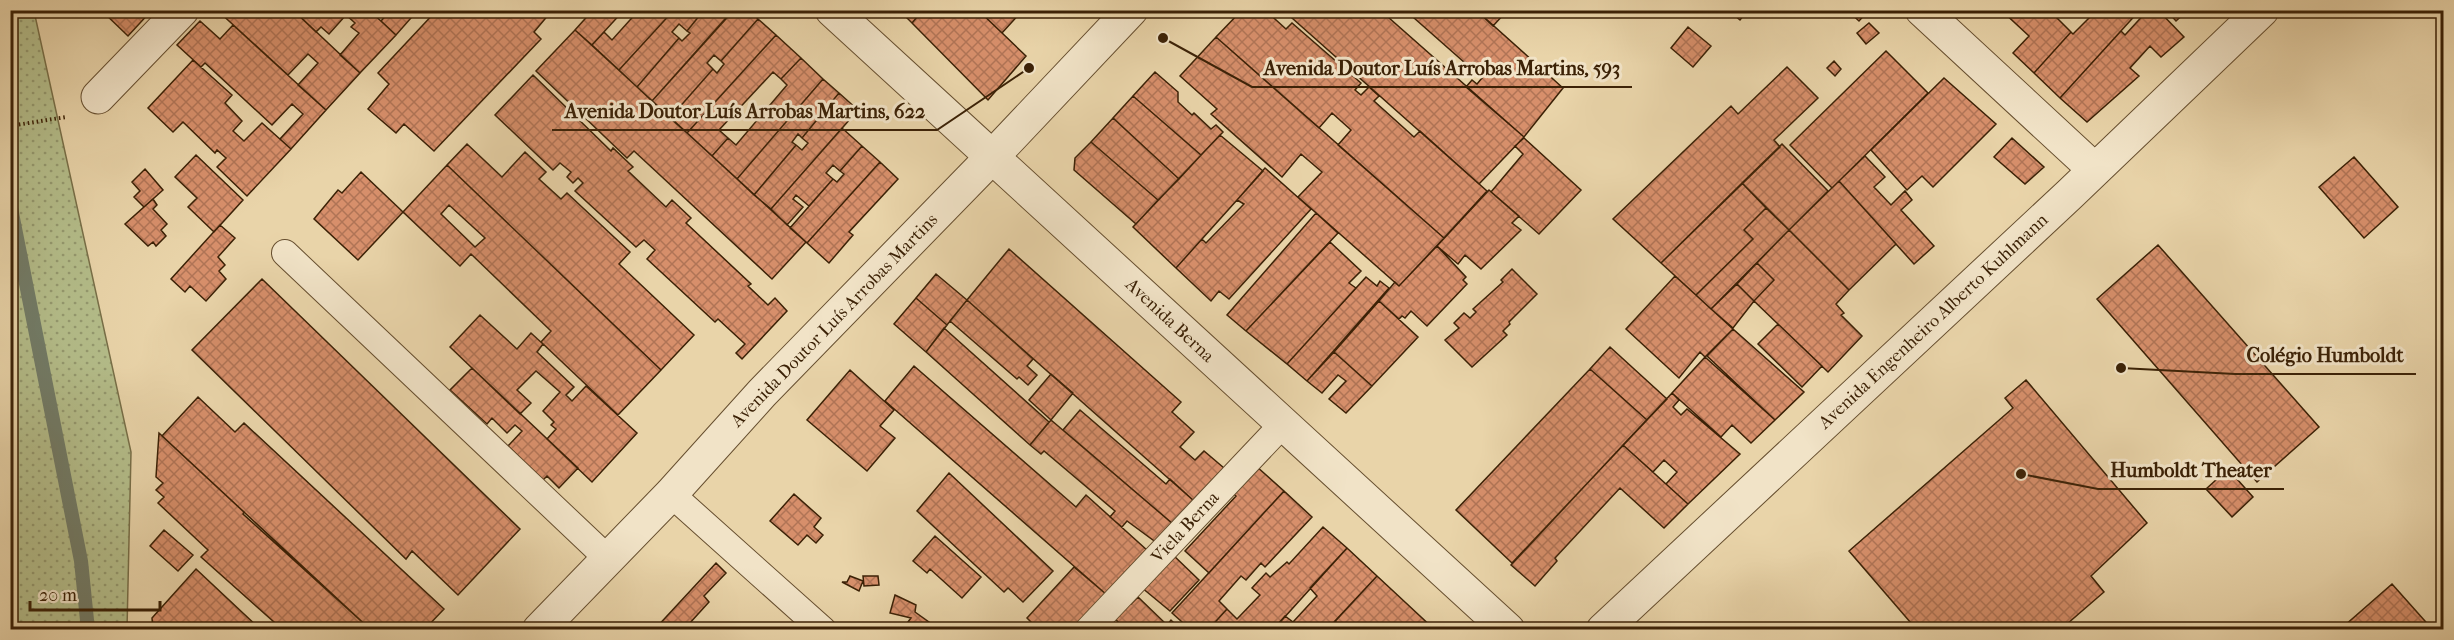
<svg xmlns="http://www.w3.org/2000/svg" width="2454" height="640" viewBox="0 0 2454 640" font-family="'IM FELL French Canon',serif">
<style>
.park{fill:url(#park-dots);stroke:#786f48;stroke-width:1.5}
.lines{fill:none;stroke-linecap:round;stroke-linejoin:round}
.stream{stroke:#727c68;stroke-width:14}
.building{fill:url(#building-cross-hatch);stroke:#3b2106;stroke-width:1.5;fill-rule:evenodd}
.service-casing{stroke:#664e2f;stroke-width:28}
.minor-casing{stroke:#664e2f;stroke-width:35}
.tertiary-casing{stroke:#664e2f;stroke-width:35}
.path{stroke:#3b2106;stroke-width:4;stroke-dasharray:1.5 3;stroke-linecap:butt}
.service{stroke:#f1e3c7;stroke-width:26}
.minor{stroke:#f1e3c7;stroke-width:33}
.tertiary{stroke:#f1e3c7;stroke-width:33}
.labels{text-anchor:middle;stroke-width:6;stroke-linejoin:round;paint-order:stroke}
.street-label{font-size:18px;fill:#3b2106;stroke:#f1e3c7}
.leader{fill:none;stroke:#3b2106;stroke-width:2}
.callout-dot{fill:#3b2106;stroke:#f1e3c7;stroke-width:2}
.callout-label{font-size:20px;text-anchor:middle;font-weight:bold;fill:#3b2106;stroke:#f1e3c7;stroke-width:6;stroke-linejoin:round;paint-order:stroke}
</style>
<defs>
<pattern id="park-dots" width="8" height="8" patternUnits="userSpaceOnUse" patternTransform="scale(1.5)"><rect width="8" height="8" fill="#b4bd8a"/><path d="M2 2h.1M6 6h.1" fill="none" stroke="#94996f" stroke-width="1.8" stroke-linecap="round"/></pattern>
<pattern id="building-cross-hatch" width="8" height="8" patternUnits="userSpaceOnUse" patternTransform="scale(1.5)"><rect width="8" height="8" fill="#d78f6b"/><path d="M0 0l8 8M0 8l8-8" fill="none" stroke="#b07456"/></pattern>
</defs>
<rect width="100%" height="100%" fill="#e9d4a9"/>
<filter id="stains"><feTurbulence type="fractalNoise" baseFrequency=".00333" numOctaves="4"/><feColorMatrix values="0 0 0 0 .2 0 0 0 0 .09 0 0 0 0 .02 0 0 0 .5 -.17"/></filter>
<radialGradient id="worn" r=".72"><stop offset=".6" stop-color="#630" stop-opacity="0"/><stop offset="1" stop-color="#630" stop-opacity=".3"/></radialGradient>
<path class="park" d="M10 11H34L131 452 127 629H11Z"/>
<g class="lines">
<path class="stream" d="M10 203 81 561 88 630"/>
</g>
<path class="building" d="M101 10H152L128 36Z
M217 10H293L360 73 326 110 298 85 318 63 308 54 288 75Z
M293 10H369L396 35 360 73 340 55 359 33 351 27 355 23 346 15 329 34 321 27 316 32Z
M391 10H418L396 35 381 21Z
M437 10H548L550 13 534 32 541 39 434 151 404 124 396 133 368 109 389 84 378 73Z
M593 10H624L592 45 575 30Z
M639 10H674L619 70 592 45 604 32 612 40Z
M674 10H704L687 31 679 24 672 32 679 38 637 87 619 70Z
M704 10H733L652 101 637 87 679 38 682 41 690 33 687 31Z
M734 10H749L758 19 721 61 714 55 707 63 713 69 670 118 652 101Z
M899 10H923L912 23Z
M923 10H978L1026 56 988 100 912 23Z
M978 10H1023L1002 33Z
M1242 10H1265L1286 29 1292 23 1361 83 1355 90 1361 95 1369 87 1379 96 1374 101 1414 137 1420 131 1487 191 1444 238 1338 145 1351 130 1332 113 1319 128 1216 37Z
M1283 10H1380L1524 137 1479 184Z
M1405 10H1476L1563 88 1524 137 1466 87 1472 80 1477 84 1482 78Z
M1476 10H1499L1504 14 1493 26Z
M1728 10H1748L1740 20Z
M1847 10H1869L1859 21Z
M2001 10H2063L2056 17 2071 32 2034 73 2013 53 2029 36Z
M2093 10H2140L2060 98 2034 73 2071 32 2073 34 2095 12Z
M2148 10H2158L2184 37 2161 57 2150 46 2130 68 2139 76 2087 122 2060 98 2121 31 2125 35Z
M2166 10H2188L2176 21Z
M758 19 776 35 687 133 670 118 713 69 717 73 724 64 721 61Z
M200 21 220 39 233 25 326 110 291 149 280 139 303 114 292 104 272 125 205 63 201 67 177 45Z
M1869 23 1879 33 1866 44 1857 33Z
M1688 27 1711 46 1693 67 1671 48Z
M575 30 806 242 772 279 634 151 627 158 536 71Z
M776 35 801 58 781 79 773 72 719 130 728 138 712 156 687 133Z
M1216 37 1444 238 1399 286 1298 197 1322 172 1301 154 1282 177 1211 114 1217 109 1180 76Z
M1886 51 1928 93 1832 188 1790 145Z
M801 58 823 79 737 179 712 156 728 138 736 145 787 85 781 79Z
M193 60 232 95 225 103 242 121 233 131 244 141 262 123 291 149 247 196 217 167 226 158 217 150 215 153 183 122 173 132 148 108Z
M1834 61 1841 69 1835 76 1827 68Z
M1787 67 1818 98 1774 140 1780 147 1661 263 1613 219 1731 106 1738 114Z
M1155 72 1178 92V102L1192 115 1194 113 1211 129 1216 125 1223 132 1201 155 1133 96Z
M533 75 611 151 613 148 633 167 628 171 666 207 672 200 691 218 686 223 751 284 748 286 768 305 775 298 787 311 742 359 736 353 745 344 718 319 715 322 647 259 655 250 644 240 636 247 575 191 583 183 578 178 573 183 567 177 571 172 560 163 553 170 495 115Z
M1944 78 1996 124 1933 187 1922 176 1907 190 1871 150Z
M823 79 839 93 802 138 798 134 792 142 796 145 754 195 737 179Z
M839 93 858 110 771 209 754 195 796 145 802 150 808 143 802 138Z
M1133 96 1201 155 1179 179 1113 118Z
M1113 118 1179 179 1158 200 1091 142Z
M842 128 862 146 840 171 833 165 826 173 833 179 809 206 796 195 793 199 803 207 787 225 771 209Z
M1220 135 1263 171 1176 268 1133 227Z
M1524 138 1581 190 1539 234 1491 192 1523 154 1515 146Z
M2012 138 2044 167 2025 184 1994 157Z
M1091 142 1158 200 1136 224 1074 170 1075 158Z
M467 144 502 177 525 152 546 172 539 179 561 199 567 193 630 252 619 264 694 335 661 370 447 165Z
M1782 144 1828 191 1789 230 1742 183Z
M862 146 880 162 807 243 790 228 833 179 837 182 844 174 840 171Z
M196 155 243 200 214 232 188 207 197 198 175 177Z
M1865 156 1885 177 1874 187 1891 205 1905 191 1912 200 1901 210 1934 246 1914 264 1839 181Z
M2354 157 2398 207 2364 238 2319 187Z
M880 162 898 179 849 232 853 235 829 263 807 243Z
M447 165 661 370 618 415 541 342 551 331 471 254 460 266 403 212ZM449 205 485 238 475 247 441 214Z
M1265 168 1311 209 1229 299 1219 291 1211 301 1176 268 1202 239 1206 243 1244 204 1237 200Z
M145 169 163 190 144 207 134 197 140 191 132 182Z
M361 172 403 212 358 260 314 219 338 190 342 193Z
M1839 181 1896 244 1849 290 1789 230Z
M1742 183 1766 208 1744 230 1753 239 1696 295 1661 263Z
M1489 190 1519 216 1512 223 1521 230 1481 269 1465 255 1458 264 1437 246Z
M153 199 157 205 153 209 167 224 161 230 166 236 156 246 153 242 148 246 125 224Z
M1766 208 1789 230 1711 309 1696 295 1753 239 1744 230Z
M1316 213 1338 233 1246 331 1227 315Z
M220 225 235 238 218 257 225 265 219 271 226 279 206 301 190 286 185 292 171 279Z
M1789 230 1849 290 1836 304 1844 313 1841 315 1862 336 1828 372 1754 301 1774 280 1757 263Z
M1330 242 1361 271 1349 283 1356 288 1287 364 1246 331Z
M2158 245 2319 427 2257 482 2097 299Z
M1437 246 1466 277 1463 280 1467 284 1427 326 1411 311 1405 318 1402 316 1399 319 1379 301 1395 282 1399 286Z
M1009 249 1181 402 1172 412 1194 432 1180 447 1195 460 1204 451 1224 468 1194 501 967 300Z
M1757 263 1774 280 1754 301 1737 284Z
M1512 269 1537 294 1509 322 1510 324 1503 331 1507 335 1472 367 1445 340 1459 328 1454 323 1464 313 1470 318 1476 312 1473 309 1503 282 1501 280Z
M936 274 967 300 947 325 916 298Z
M1675 276 1733 329 1705 357 1700 352 1679 378 1626 329Z
M1366 277 1377 286 1380 281 1389 288 1307 381 1287 364Z
M262 279 520 529 458 595 412 551 406 559 192 350Z
M1737 284 1754 301 1733 328 1711 309Z
M916 298 947 325 926 352 894 324Z
M967 300 1033 359 1027 366 1037 375 1028 385 1019 377 1017 379 950 321Z
M1379 301 1418 337 1372 386 1334 352Z
M480 315 517 349 531 333 543 344 537 352 574 387 566 395 572 401 586 386 637 433 592 482 547 439 556 429 551 425 554 422 543 411 560 392 536 371 517 390 531 403 520 414 450 347Z
M1778 324 1822 366 1802 387 1758 344Z
M944 328 1049 422 1030 445 926 352Z
M1733 329 1804 392 1775 420 1707 356Z
M1610 347 1667 399 1647 420 1590 369Z
M1334 352 1372 386 1346 413 1329 399 1346 381 1338 375 1322 393 1307 381Z
M1705 357 1775 420 1751 443 1732 425 1721 437 1672 393Z
M914 366 1076 507 1086 495 1148 551 1107 595 885 401Z
M472 368 578 468 559 488 547 476 543 480 508 446 522 431 515 425 507 433 492 418 487 424 450 390Z
M1590 369 1647 420 1512 563 1456 510Z
M850 370 894 410 880 426 895 438 867 471 807 420Z
M1051 374 1073 393 1051 420 1029 400Z
M2026 380 2147 523 2091 576 2104 592 2060 630H1917L1849 551 2013 408 2005 398Z
M1672 393 1679 400 1673 407 1681 415 1687 409 1740 454 1688 504 1666 484 1677 472 1664 460 1653 472 1623 445Z
M198 397 235 432 244 423 444 609 424 630H371L162 436Z
M1080 410 1166 484 1170 479 1194 501 1173 524 1063 430Z
M1051 420 1173 524 1157 543 1127 521 1122 527 1110 517 1115 511 1044 451 1041 454 1030 445Z
M159 433 244 512 243 514 371 630H283L201 557 208 550 158 503 164 497 156 490 163 483 156 477Z
M1623 445 1688 504 1664 528 1620 488 1555 558 1557 561 1535 586 1511 565Z
M1256 466 1284 491 1209 573 1185 551 1236 496 1231 492Z
M2228 469 2253 497 2232 517 2206 489Z
M949 473 1053 571 1023 602 1008 588 1004 592 917 511Z
M1284 491 1312 517 1265 567 1261 563 1246 580 1241 576 1219 601 1227 609 1208 630H1191L1172 613Z
M794 494 821 518 814 527 823 535 816 543 807 535 798 545 770 521Z
M1323 527 1347 548 1273 630H1208L1227 609 1237 619 1260 595 1252 588 1266 573 1270 577 1287 562 1289 564Z
M164 530 193 555 178 571 150 546Z
M935 536 981 577 962 598 930 569 927 573 913 561Z
M1347 548 1377 576 1327 630H1281L1277 625 1285 616 1293 622 1317 596 1310 588Z
M1172 554 1199 580 1170 611 1141 587Z
M716 563 726 573 704 596 709 602 689 624 695 630H654Z
M1074 567 1107 595 1075 630H1039L1027 618Z
M196 569 261 630H153L152 618Z
M850 576 863 581 859 591 842 582H847Z
M863 576H878L879 585 864 586Z
M1377 576 1435 630H1344L1335 621Z
M2392 584 2433 630H2345L2343 627Z
M895 595 916 605 915 612 933 625 929 630H917L908 622 911 618 890 613Z
M1138 597 1167 625 1171 620 1181 630H1111L1118 622 1113 616 1127 601 1131 604Z
M1335 621 1344 630H1327Z"/>
<g class="lines">
<g class="service-casing">
<path id="service" d="M285 253 607 558
M671 494 823 630
M1088 630 1283 424"/>
</g>
<g class="minor-casing">
<path id="minor" d="M832 10 1508 630
M1922 10 2095 170
M98 97 182 10
M1603 630 2070 194 2262 10"/>
</g>
<g class="tertiary-casing">
<path id="tertiary" d="M539 630 671 494 762 393 992 157 1131 10"/>
</g>
<path class="path" d="M10 126 66 117"/>
<use href="#service" class="service"/>
<use href="#minor" class="minor"/>
<use href="#tertiary" class="tertiary"/>
</g>
<g class="labels">
<g class="street-label">
<text transform="translate(834 320) rotate(-46)" y="6">Avenida Doutor Luís Arrobas Martins</text>
<text transform="translate(1170 320) rotate(43)" y="6">Avenida Berna</text>
<text transform="translate(1933 321) rotate(-43)" y="6">Avenida Engenheiro Alberto Kuhlmann</text>
<text transform="translate(1185 527) rotate(-47)" y="6">Viela Berna</text>
</g>
</g>
<path class="leader" d="M1163 38L1252 87H1632M1029 68L937 130H552M2121 368L2235 374H2416M2021 474L2098 489H2284"/>
<g class="callout-dot">
<circle cx="1163" cy="38" r="6"/>
<circle cx="1029" cy="68" r="6"/>
<circle cx="2121" cy="368" r="6"/>
<circle cx="2021" cy="474" r="6"/>
</g>
<g class="callout-label">
<text x="1442" y="75">Avenida Doutor Luís Arrobas Martins, 593</text>
<text x="745" y="118">Avenida Doutor Luís Arrobas Martins, 622</text>
<text x="2325" y="362">Colégio Humboldt</text>
<text x="2191" y="477">Humboldt Theater</text>
</g>
<rect width="2454" height="640" fill="none" stroke="#e9d4a9" stroke-width="36"/>
<rect x="12" y="12" width="2430" height="616" fill="none" stroke="#3b2106" stroke-width="3"/>
<rect x="18" y="18" width="2418" height="604" fill="none" stroke="#3b2106" stroke-width="1.5"/>
<path d="M30 601v9h130v-9" fill="none" stroke="#3b2106" stroke-width="3"/>
<text x="39" y="601" font-size="18" fill="#3b2106" stroke="#f1e3c7" stroke-width="4.5" paint-order="stroke">20 m</text>
<rect width="100%" height="100%" filter="url(#stains)"/>
<rect width="100%" height="100%" fill="url(#worn)"/>
</svg>
